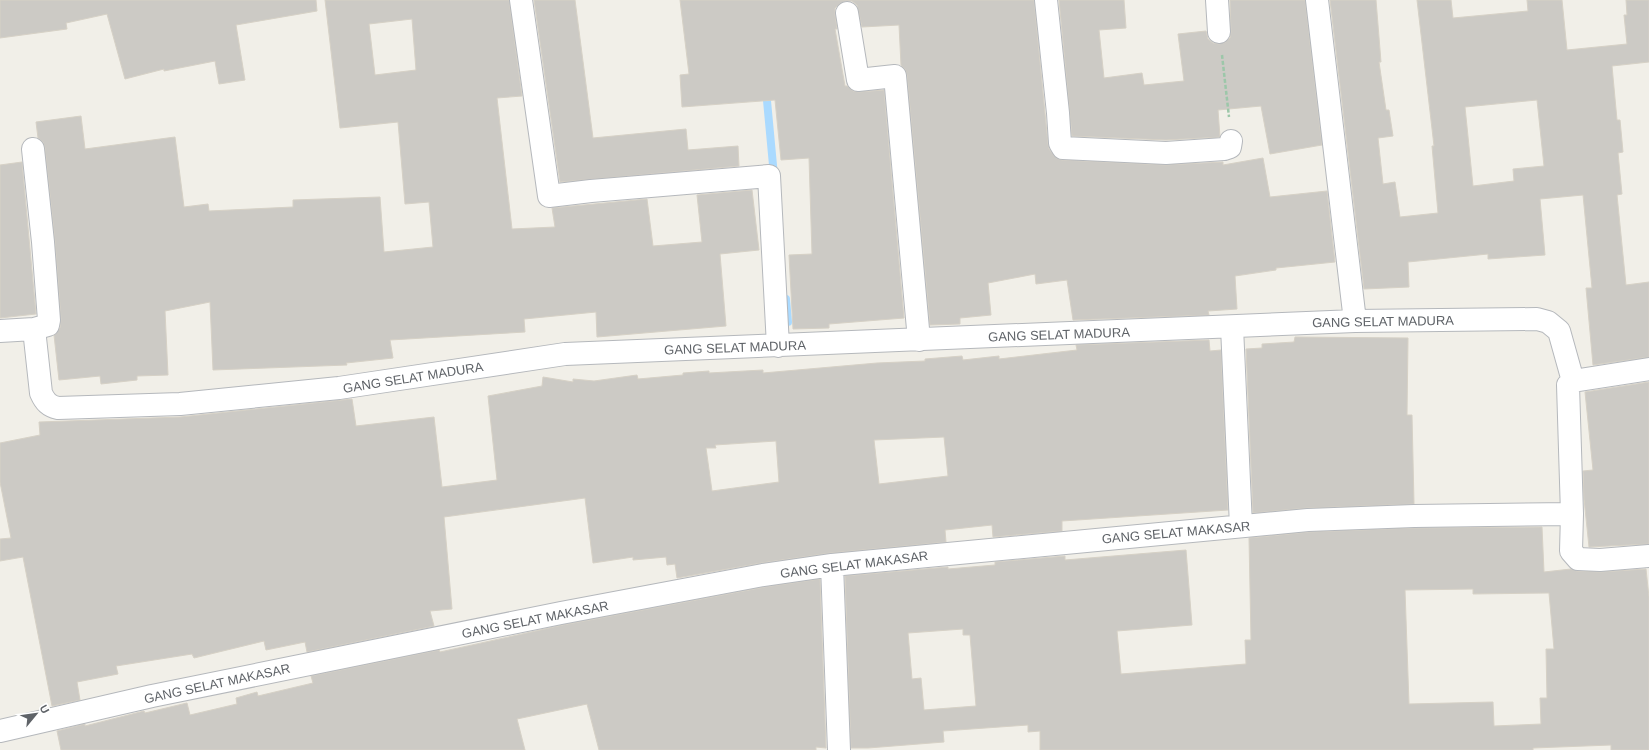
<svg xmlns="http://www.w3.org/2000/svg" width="1649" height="750" viewBox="0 0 1649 750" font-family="Helvetica,sans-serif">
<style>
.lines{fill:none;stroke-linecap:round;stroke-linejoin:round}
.stream{stroke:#aadaff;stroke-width:8}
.building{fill:#cccac5;stroke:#d6d1c6;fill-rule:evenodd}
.minor-casing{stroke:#b5b8bc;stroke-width:24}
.path{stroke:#9cc7a9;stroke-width:2.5;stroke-dasharray:4 2;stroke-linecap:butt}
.minor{stroke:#fff;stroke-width:22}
.labels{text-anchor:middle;stroke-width:3.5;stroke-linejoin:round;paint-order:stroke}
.street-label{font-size:13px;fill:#5f6368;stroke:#fff}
</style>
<rect width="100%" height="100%" fill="#f1efe8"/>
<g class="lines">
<path class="stream" d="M766 90 774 176
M786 299 788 322"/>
</g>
<path class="building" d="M0 0H316L317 11 236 25 245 80 219 84 215 61 164 71V69L125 79 107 14 66 23 67 29 0 38Z
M325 0H509L522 96 497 98 512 229 555 227 552 208 647 199 653 246 702 242 697 195 752 190 759 250 720 254 726 326 597 337 596 312 524 319 525 332 390 340 393 358 346 363 347 365 213 370 210 302 165 311 168 375 137 376V380L101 384 100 376 59 380 54 335 60 328 61 319 55 241 45 148 43 142 38 138 36 122 81 116 85 149 175 137 184 207 208 204 209 211 293 207V200L380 197 384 252 433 247 429 202 405 204 398 122 340 128ZM412 19 416 70 375 75 369 24Z
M534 0H575L593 138 686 129 688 150 738 146 739 166 560 182Z
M680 0H1034L1048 144 1049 149 1056 158 1062 160 1165 165 1223 162V165L1263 158 1270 197 1327 191 1335 262 1276 268V270L1235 276 1237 309 1208 311 1209 315 1073 320 1067 280 1036 284 1035 274 988 283 991 315 960 318V324L930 325 907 75 905 69 901 65 899 25 862 27 857 5 852 1H845L839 4 835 8V15L837 29H835L845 86H847L853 91 859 92 884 90 904 318 829 324V328L793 329 789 255 812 254 809 158 781 160 775 100 682 107 680 75 689 74Z
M1059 0H1124L1126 28 1099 30 1104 78 1142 73 1144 85 1184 81 1178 34 1206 31 1208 39 1213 43 1219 44 1226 42 1230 38 1231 32 1230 0H1305L1322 145 1270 154 1261 106 1218 110 1220 137 1166 140 1072 136Z
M1330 0H1376L1381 62H1379L1386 110H1389L1393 136 1378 138 1383 184 1395 182 1400 217 1438 213 1432 146H1434L1417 0H1451L1453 18 1528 11 1527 0H1562L1567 50 1627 44 1624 15H1627L1626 0H1649V62L1612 66 1617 120H1620L1623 152 1618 153 1622 194 1617 195 1626 285 1649 282V357L1593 365 1586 288H1592L1583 195 1540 199 1545 255 1488 259V254L1408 262 1409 287 1364 289ZM1537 100 1544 166 1513 169 1514 181 1473 186 1465 107Z
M22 162 36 314 0 318V165Z
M1295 337 1408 338 1407 415H1412L1414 504 1307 508 1253 513 1246 349 1262 348V344L1294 342Z
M1209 340 1210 351 1221 350 1228 510 1062 521V531L993 537 992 525 945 530 946 542 830 553 761 563 677 578 675 564 667 565 666 557 633 560V557L593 563 585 498 444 517 452 609 430 611 434 626 307 652 305 642 266 650 264 641 194 658 192 654 116 666 118 674 77 682 80 700 52 706 23 557 0 561V539L11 538 0 482V443L40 435 39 422 180 417 352 399 356 426 434 417 442 487 497 480 488 396 542 386 543 377 573 382V379L594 381 637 375 638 379 683 375V373L709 371V373L763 370V373L877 363 925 361V359L962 356 963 360 999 356V359L1077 350 1076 345ZM944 437 948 476 879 484 874 440ZM776 441 779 482 712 491 706 448H716L715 445Z
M1649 382V544L1589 547 1584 499 1583 471 1593 470 1585 392Z
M1542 527 1544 572 1571 569 1577 571 1601 572 1646 569 1649 597V750H1611V745L1533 748V750H1040V731L1028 732V725L943 731 944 742 868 748H851L845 576 948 567V569L995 565V562L1065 556V560L1186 550 1192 625 1117 631 1121 674 1246 664 1245 640H1251L1249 538 1309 532 1414 528ZM1473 589V594L1549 593 1554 649H1546L1547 698H1540L1541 724 1494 726 1493 702 1409 704 1405 590ZM963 629V635H970L976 706 924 710 921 678 912 679 908 633Z
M820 579 826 748 816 747V750H599L587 704 517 719 525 750H61L57 731 85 724V726L144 711 145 713 187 703 190 715 237 704 236 698 257 692 258 696 313 683 311 676 439 650 440 652 563 625 765 587Z"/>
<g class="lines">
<g class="minor-casing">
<path id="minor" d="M521 0 549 196 591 191 769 176 778 346
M1046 0 1058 113 1060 143 1063 148 1166 153 1224 149 1230 147 1231 141
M1217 0 1219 32
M1317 0 1355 321
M847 13 858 80 895 76 919 340
M33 149 43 242 49 320 48 325 34 329
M1232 327 1241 526
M0 331 34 329 41 393C45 402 49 406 58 408L180 404 339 388 565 354 1355 321 1537 319 1548 322 1559 331 1573 381
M1649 369 1573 381 1568 385 1572 514 1571 551 1578 559 1600 560 1649 556
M832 565 839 750
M0 731 152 696 561 613 763 575 832 565 1308 520 1414 516 1572 514"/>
</g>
<path class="path" d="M1222 55 1229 117"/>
<use href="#minor" class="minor"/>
</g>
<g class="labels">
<g class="street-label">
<text transform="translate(1383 321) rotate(-1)" y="5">GANG SELAT MADURA</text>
<text transform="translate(1059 334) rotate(-2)" y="5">GANG SELAT MADURA</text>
<text transform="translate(735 347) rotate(-2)" y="5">GANG SELAT MADURA</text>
<text transform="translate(413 377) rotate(-9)" y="5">GANG SELAT MADURA</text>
<text transform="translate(1176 532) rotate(-5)" y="5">GANG SELAT MAKASAR</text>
<text transform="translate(854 564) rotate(-7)" y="5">GANG SELAT MAKASAR</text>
<text transform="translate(535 619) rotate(-11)" y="5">GANG SELAT MAKASAR</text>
<text transform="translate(217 683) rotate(-12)" y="5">GANG SELAT MAKASAR</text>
</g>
</g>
<g transform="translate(36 714) rotate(61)" stroke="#ffffff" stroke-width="3" paint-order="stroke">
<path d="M0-3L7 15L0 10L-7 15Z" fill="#5f6368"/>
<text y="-6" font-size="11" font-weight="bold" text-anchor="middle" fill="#5f6368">U</text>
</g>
</svg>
